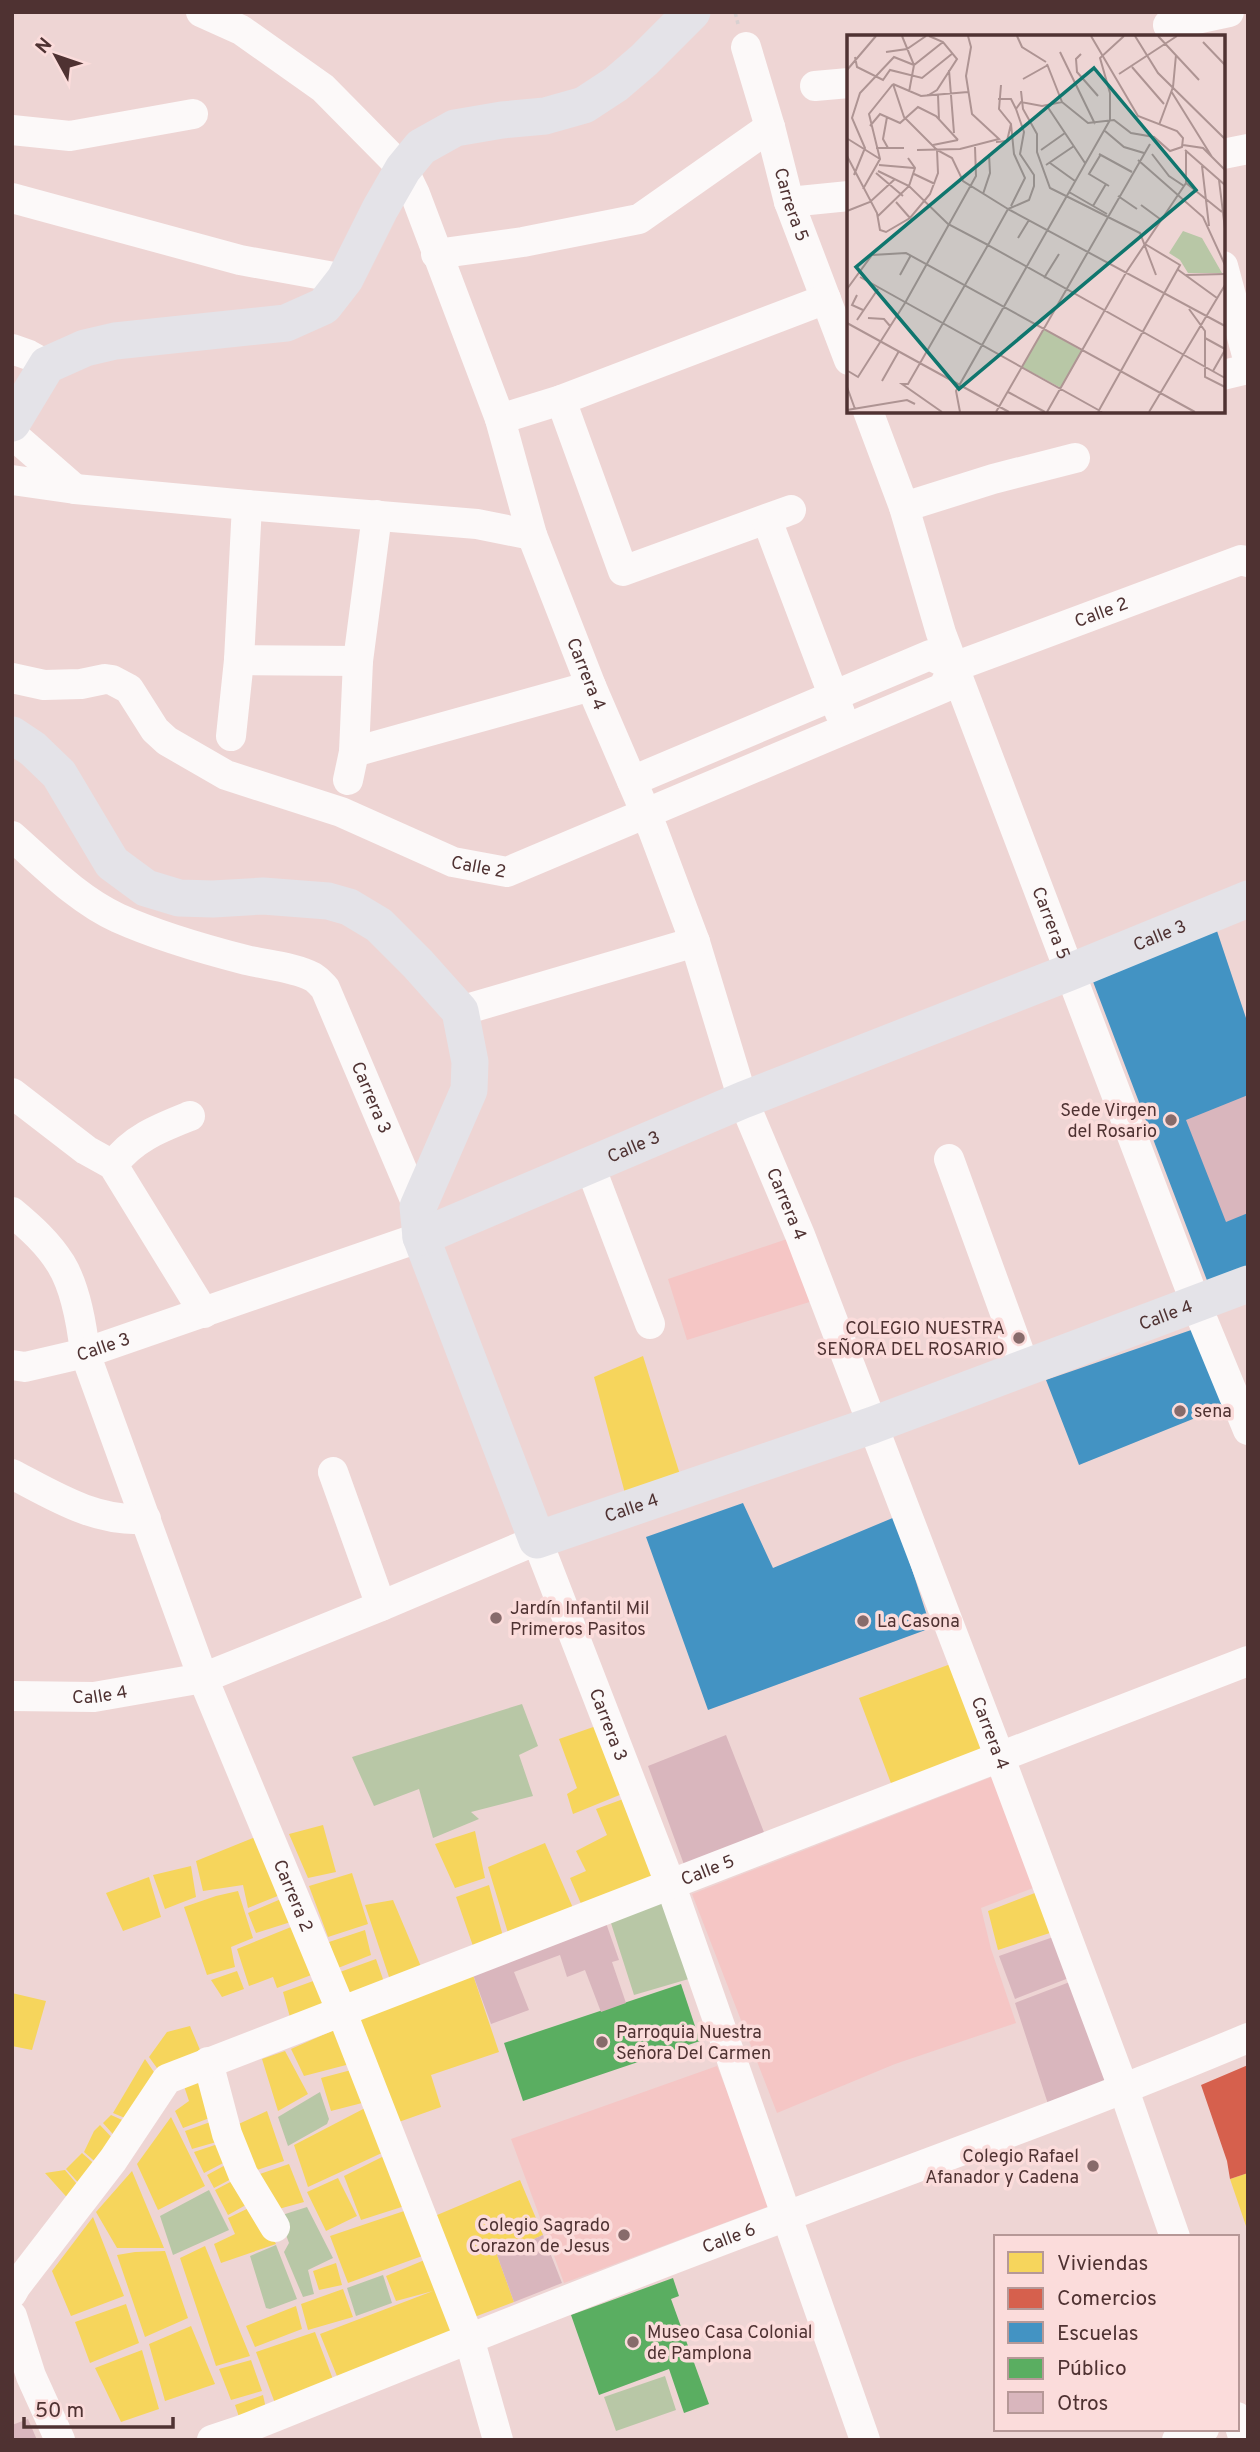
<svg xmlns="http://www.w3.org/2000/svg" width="1260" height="2452" viewBox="0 0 1260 2452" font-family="Overpass,sans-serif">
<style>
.built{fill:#f5c6c5}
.green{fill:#b8c7a6}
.homes{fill:#f6d55c}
.shops{fill:#d6604d}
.schools{fill:#4393c3}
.public{fill:#5aae61}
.building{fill:#d9b6bd}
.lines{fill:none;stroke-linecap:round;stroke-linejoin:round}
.path{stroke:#d8d0d0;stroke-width:3.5;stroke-dasharray:5 3.5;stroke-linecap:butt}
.minor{stroke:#fcf9f9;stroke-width:30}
.major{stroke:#e4e3e8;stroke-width:37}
.poi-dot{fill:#876b6b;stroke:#fbdcdb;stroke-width:2.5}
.labels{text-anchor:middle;stroke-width:7;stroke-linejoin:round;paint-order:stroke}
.street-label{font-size:18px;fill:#4f3232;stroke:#fbdcdb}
.poi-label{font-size:18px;fill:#4f3232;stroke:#fbdcdb;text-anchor:start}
.inset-road{fill:none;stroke:#ae9493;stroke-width:2}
.view{fill:#0f766e;fill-opacity:0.15;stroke:#0f766e;stroke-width:3.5}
.inset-edge{fill:none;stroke:#4f3232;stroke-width:3.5}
</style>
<rect width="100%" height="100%" fill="#eed5d4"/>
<path class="built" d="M793 1237 816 1300 687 1340 668 1279Z
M994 1776 1041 1885 981 1908 991 1949 1016 2023 895 2064 777 2113 692 1894Z
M717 2066 772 2205 564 2283 511 2139Z"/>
<path class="green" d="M522 1704 538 1746 519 1755 533 1796 471 1812 479 1819 433 1838 419 1789 374 1806 352 1757Z
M664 1898 692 1978 634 1995 610 1920Z
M320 2092 329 2119 327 2124 288 2146 278 2117Z
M209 2190 229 2230 173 2255 160 2216Z
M307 2207 333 2258 308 2270 314 2294 303 2297 284 2252 289 2243 279 2216Z
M276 2245 297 2299 270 2309 266 2308 250 2256Z
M383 2275 392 2303 356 2316 347 2288Z
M665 2376 676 2410 616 2431 604 2397Z"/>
<path class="homes" d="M643 1356 682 1481 627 1501 594 1377Z
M956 1662 987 1752 892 1786 859 1698Z
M599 1725 627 1792 573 1814 567 1794 577 1788 559 1739Z
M626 1798 657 1876 582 1906 570 1878 586 1871 576 1851 607 1835 596 1809Z
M323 1825 336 1872 308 1878 289 1834Z
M475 1831 485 1878 455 1888 435 1844Z
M260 1835 285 1893 248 1908 243 1885 203 1891 196 1861Z
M545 1843 573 1908 508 1933 488 1867Z
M191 1866 196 1897 165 1909 153 1875Z
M352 1873 368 1924 328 1937 309 1886Z
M149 1877 161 1917 123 1931 106 1893Z
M489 1885 504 1940 473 1946 456 1897Z
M238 1891 253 1938 231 1947 235 1967 207 1975 184 1907 216 1896Z
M1040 1891 1056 1931 998 1950 988 1911Z
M288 1896 294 1921 256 1933 248 1913Z
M393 1900 422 1969 390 1980 365 1905Z
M296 1925 314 1974 277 1988 273 1977 249 1986 237 1949Z
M365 1930 371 1955 338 1968 329 1942Z
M376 1959 384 1982 346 1997 340 1972Z
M237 1971 244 1989 222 1997 211 1980Z
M472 1972 499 2052 431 2075 441 2107 396 2123 355 2015Z
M316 1980 326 2006 291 2021 283 1992Z
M12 1993 46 2001 32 2050 12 2046Z
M190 2026 203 2057 162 2075 149 2057 167 2032Z
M341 2027 350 2064 304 2076 291 2049Z
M285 2051 308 2094 278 2111 262 2059Z
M145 2059 158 2078 132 2121 113 2113Z
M355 2069 366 2102 331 2111 321 2078Z
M206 2075 215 2116 183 2128 175 2111 189 2101 183 2083Z
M367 2107 384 2152 308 2187 294 2145Z
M267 2111 284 2161 248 2173 232 2127Z
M111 2115 129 2123 119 2141 103 2123Z
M171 2117 205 2186 158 2210 137 2164Z
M216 2120 220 2141 192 2149 185 2131Z
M100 2125 117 2143 100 2166 84 2152 94 2131Z
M221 2143 229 2160 204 2173 194 2152Z
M82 2153 99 2168 83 2188 66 2169Z
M388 2154 411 2204 361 2220 344 2176Z
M231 2162 237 2176 214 2188 207 2175Z
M289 2164 304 2202 275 2210 254 2176Z
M65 2170 82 2190 72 2203 45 2173Z
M132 2171 164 2248H117L96 2212Z
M1248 2173V2229H1247L1230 2179Z
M238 2178 253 2201 228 2215 215 2190Z
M338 2178 357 2216 326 2231 307 2192Z
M520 2180 543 2235 497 2255 514 2302 469 2319 430 2218Z
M255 2205 276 2244 221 2263 214 2244 235 2234 228 2218Z
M410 2209 425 2255 348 2283 330 2236Z
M93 2217 124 2296 71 2316 52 2271Z
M205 2246 250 2356 216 2366 180 2258Z
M165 2251 188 2318 145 2337 117 2255 135 2252Z
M427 2259 459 2335 339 2381 320 2334 433 2291 396 2301 386 2276Z
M336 2263 342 2285 319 2290 313 2271Z
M343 2289 353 2317 308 2330 301 2304Z
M126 2304 139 2343 90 2363 75 2322Z
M296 2306 302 2329 255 2347 246 2326Z
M191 2326 215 2384 165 2401 149 2344Z
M315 2332 334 2382 276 2406 256 2352Z
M142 2350 159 2409 121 2422 95 2368Z
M251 2360 262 2391 231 2400 219 2369Z
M263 2395 267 2413 241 2423 235 2405Z"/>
<path class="shops" d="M1248 2065V2173L1230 2179 1227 2161 1201 2085Z"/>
<path class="schools" d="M1217 931 1248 1024V1266L1208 1283 1092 979Z
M1197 1328 1230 1404 1079 1465 1046 1380Z
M743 1503 773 1568 895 1517 931 1628 708 1710 646 1537Z"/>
<path class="public" d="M681 1984 700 2041 523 2101 504 2043Z
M673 2278 679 2296 671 2299 709 2404 684 2413 669 2369 599 2395 571 2315Z"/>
<path class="building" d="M1248 1095V1213L1226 1222 1186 1120Z
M726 1735 767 1840 686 1870 648 1766Z
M606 1923 619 1960 612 1962 626 2003 601 2012 585 1970 567 1977 560 1955 514 1972 529 2010 491 2024 472 1972Z
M1059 1935 1074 1976 1015 1999 999 1956Z
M1075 1980 1113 2079 1048 2104 1015 2003Z
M543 2235 562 2283 514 2302 497 2255Z
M28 2419 37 2440H12V2425Z"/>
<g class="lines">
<path class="path" d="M735 12 738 24"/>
<g class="minor">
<path id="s1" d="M201 12 241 30 323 88 403 169 415 194 500 419 532 535 591 686 653 830 695 942 743 1100 800 1235 1000 1758 1124 2090 1175 2237"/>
<path d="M1168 25 1229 12"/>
<path id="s2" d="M746 47 770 127 789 202 849 360"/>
<path d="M815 86 849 83"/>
<path d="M12 130 70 136 193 114"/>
<path d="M1223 154 1248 149"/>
<path d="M12 198 240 260 345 279"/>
<path d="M789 202 849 196"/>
<path d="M436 254 523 242 639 219 770 127"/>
<path d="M1223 266 1248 359"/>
<path d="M12 349 29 355 47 365"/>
<path d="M1223 375 1248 369"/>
<path d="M561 400 623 571 791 510"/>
<path id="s3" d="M868 411 904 507 941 633 1196 1304 1248 1430"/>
<path d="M500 419 561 400 826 299"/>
<path d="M12 434 75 489"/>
<path d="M12 480 75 489 247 505 477 524 532 535"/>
<path d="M904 507 993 479 1075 458"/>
<path d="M767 520 840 713"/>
<path d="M239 660 358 661"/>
<path id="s4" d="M12 678 44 685 81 684 105 679 112 680 129 689 155 730 167 741 226 775 341 812 453 862 507 872 943 688 954 667 1241 560 1248 562"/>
<path d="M231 736 239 660 247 505"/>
<path d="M354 752 591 686"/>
<path d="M348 780 354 752 358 661 377 515"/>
<path d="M632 781 930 655 954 667"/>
<path id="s5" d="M12 836C46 866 77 899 118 918 158 936 203 949 246 960 267 965 294 967 313 977 318 980 321 984 325 988L418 1207"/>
<path d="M460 1011 695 942"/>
<path d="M12 1093 86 1150 113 1165 204 1313"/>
<path d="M949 1159 1025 1368"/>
<path d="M113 1165C133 1138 160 1128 190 1116"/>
<path d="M590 1166 650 1324"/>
<path id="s6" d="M12 1212C30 1227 48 1243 61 1264 75 1287 82 1326 85 1353L203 1678 341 2010 469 2338 498 2440"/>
<path id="s7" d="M12 1365 25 1367 85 1353 421 1237"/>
<path d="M333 1472 381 1606"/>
<path d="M12 1474C56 1497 95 1522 146 1519"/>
<path id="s8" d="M12 1696 94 1697 203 1678 381 1606 537 1540 671 1886 865 2440"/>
<path d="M208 2062 227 2134 243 2174 275 2227"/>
<path id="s9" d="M12 2293 16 2286 113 2160 167 2079 1248 1661"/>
<path d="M12 2316 31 2376 60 2440"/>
<path d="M1237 2417 1244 2440"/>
<path id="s10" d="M212 2440 242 2430C423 2357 604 2284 787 2216 941 2158 1096 2102 1248 2038"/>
<path d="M1177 2440 1204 2429"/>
</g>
<g class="major">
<path d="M12 423 47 365 85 348 115 341 286 323 324 306 345 279 380 209 403 169 421 147 455 128 502 120 545 116 584 105 616 84 644 60 692 12"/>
<path id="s11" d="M12 735 33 749 59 774 112 863 146 888 179 898 213 899 263 896 328 901 349 907 379 925 418 964 460 1011 470 1062 469 1090 418 1207 421 1237 537 1540 873 1425 1248 1284"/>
<path id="s12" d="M421 1237 743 1100 1070 972 1248 899"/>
</g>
</g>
<g class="poi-dot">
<circle cx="1171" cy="1120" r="7"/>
<circle cx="1019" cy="1338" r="7"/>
<circle cx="1180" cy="1411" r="7"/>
<circle cx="496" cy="1618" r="7"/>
<circle cx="863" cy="1621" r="7"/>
<circle cx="602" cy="2042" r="7"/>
<circle cx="1093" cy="2166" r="7"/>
<circle cx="624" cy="2235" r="7"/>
<circle cx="633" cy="2342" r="7"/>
</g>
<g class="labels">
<g class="street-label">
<text dy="6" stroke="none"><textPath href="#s2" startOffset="164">Carrera 5</textPath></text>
<text dy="6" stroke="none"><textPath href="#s4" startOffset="1206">Calle 2</textPath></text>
<text dy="6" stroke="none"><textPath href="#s1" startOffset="796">Carrera 4</textPath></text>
<text dy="6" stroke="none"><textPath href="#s4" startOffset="523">Calle 2</textPath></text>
<text dy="6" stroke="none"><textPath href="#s3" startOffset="544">Carrera 5</textPath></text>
<text dy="6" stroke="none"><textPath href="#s12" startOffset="798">Calle 3</textPath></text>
<text dy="6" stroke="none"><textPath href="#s5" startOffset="474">Carrera 3</textPath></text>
<text dy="6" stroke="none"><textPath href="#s12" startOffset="231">Calle 3</textPath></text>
<text dy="6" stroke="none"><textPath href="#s1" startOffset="1363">Carrera 4</textPath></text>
<text dy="6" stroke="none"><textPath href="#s11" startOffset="1796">Calle 4</textPath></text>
<text dy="6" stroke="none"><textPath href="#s7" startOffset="94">Calle 3</textPath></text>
<text dy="6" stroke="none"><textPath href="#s11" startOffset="1228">Calle 4</textPath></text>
<text dy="6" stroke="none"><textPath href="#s8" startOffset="88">Calle 4</textPath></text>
<text dy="6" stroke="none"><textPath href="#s8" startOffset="752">Carrera 3</textPath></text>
<text dy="6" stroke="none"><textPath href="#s1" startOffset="1930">Carrera 4</textPath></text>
<text dy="6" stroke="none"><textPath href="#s9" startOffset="844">Calle 5</textPath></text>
<text dy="6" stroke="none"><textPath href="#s6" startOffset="746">Carrera 2</textPath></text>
<text dy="6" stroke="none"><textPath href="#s10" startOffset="555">Calle 6</textPath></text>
</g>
<g class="poi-label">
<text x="1157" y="1116" text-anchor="end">Sede Virgen<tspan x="1157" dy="21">del Rosario</tspan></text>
<text x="1005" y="1334" text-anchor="end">COLEGIO NUESTRA<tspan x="1005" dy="21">SEÑORA DEL ROSARIO</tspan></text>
<text x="1194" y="1417">sena</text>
<text x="510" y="1614">Jardín Infantil Mil<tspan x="510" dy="21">Primeros Pasitos</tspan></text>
<text x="877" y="1627">La Casona</text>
<text x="616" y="2038">Parroquia Nuestra<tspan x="616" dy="21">Señora Del Carmen</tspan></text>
<text x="1079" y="2162" text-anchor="end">Colegio Rafael<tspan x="1079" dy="21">Afanador y Cadena</tspan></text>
<text x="610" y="2231" text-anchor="end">Colegio Sagrado<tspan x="610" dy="21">Corazon de Jesus</tspan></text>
<text x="647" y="2338">Museo Casa Colonial<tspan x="647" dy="21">de Pamplona</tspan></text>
</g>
</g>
<g transform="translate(847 35)">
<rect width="378" height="378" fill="#eed5d4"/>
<path d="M336 196 355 203 375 238H341L333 225 322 218ZM197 294 235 316 214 353 175 332Z" fill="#b8c7a6"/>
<path class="inset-road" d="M55 1 67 30 62 57M170 1 175 12 199 27M288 1 311 38 378 104M311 1 352 45M356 7 378 30M39 17 60 14 79 1M213 17 248 89M234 19 229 24 230 37 251 61M8 22 10 32 36 45 43 35 75 43 106 18M200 29 215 67M285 32 317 69M0 35 29 1M102 35 107 98M272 39 330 1M176 44 201 30M46 49 57 82 90 115 105 123 116 146 161 174M46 49 74 61 121 57M174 56 176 74 190 99V117L203 153 293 198 309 240M324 56 365 122M91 60 92 85M80 61 90 55 110 24 96 7 82 1M151 64H164L169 74M200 71 238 128M40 82 36 104 41 113M312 90 326 52 329 20M23 91 33 79 53 88 71 72 89 81 111 105M258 96 277 112 297 118M1 104 33 124M149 107 160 106 164 89 152 74 154 50M86 110 111 105M336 110 356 113 378 135M29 113H57M70 115 113 114 152 104 125 79 119 41 124 12 121 1M194 115 218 98M338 115 378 150M252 119 285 137M254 119 242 139 262 151M305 119 322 141 337 151M0 121 30 178 33 195 39 197 63 183 83 159 91 138 90 115M291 125 356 182 378 230M203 128 228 146M32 130 67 133M199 130 227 111M355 131 362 191M31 136 62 151 101 189 141 210 61 349H55L95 377M29 138 56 161M67 139 88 149M7 140 18 113 5 83 13 58 47 22 67 30 96 7M372 145 378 194M339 148 375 177M16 154 33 124 22 79 46 49M222 157 260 179M136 159 143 138 142 119M271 161 290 174M49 167 63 183M294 170 313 184M164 171 178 143 167 119 164 89M246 171 259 149M161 174 182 165 187 151V140L173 119 177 97 169 74 174 67 195 71 215 67 241 88 267 85 284 98 307 102 323 116 335 112 336 103 330 96 291 81 244 1M161 174 141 210 378 343M161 174 378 291M0 176 23 167 48 144M31 181 62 151 68 133 61 123M171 203 182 185M330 234 370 263M53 240 64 220M339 240 378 239M13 242 255 377M197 243 212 219M0 254 25 220 59 218 348 377M10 260 5 270 16 275M342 274 358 296V342L378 352M21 283 37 284 43 291M10 285 31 254M0 288 162 377M358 303 378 314M1 336 11 342 58 268 129 141 128 112M366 336 378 315M35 346 52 316M0 352 8 374M161 357 198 377M0 375 60 365 68 369M113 377 109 356 263 85V58L253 23 277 1M149 377 303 109M200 377 280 236 339 148V115M251 377 333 230 298 209M302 377 378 250"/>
<path class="view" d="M247 33 349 155 112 354 9 232Z"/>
<rect width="378" height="378" class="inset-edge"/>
</g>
<rect width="1260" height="2452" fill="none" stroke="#4f3232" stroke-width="28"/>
<rect x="994" y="2235" width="245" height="196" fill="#fbdcdb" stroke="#b69897" stroke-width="2"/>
<rect x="1008" y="2252" width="35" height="21" fill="#f6d55c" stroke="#b69897" stroke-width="2"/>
<text x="1057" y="2270" font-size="21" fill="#4f3232">Viviendas</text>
<rect x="1008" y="2288" width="35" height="21" fill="#d6604d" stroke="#b69897" stroke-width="2"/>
<text x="1057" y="2305" font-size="21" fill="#4f3232">Comercios</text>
<rect x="1008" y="2322" width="35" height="21" fill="#4393c3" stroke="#b69897" stroke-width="2"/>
<text x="1057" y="2340" font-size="21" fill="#4f3232">Escuelas</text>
<rect x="1008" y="2358" width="35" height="21" fill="#5aae61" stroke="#b69897" stroke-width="2"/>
<text x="1057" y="2375" font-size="21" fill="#4f3232">Público</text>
<rect x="1008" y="2392" width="35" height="21" fill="#d9b6bd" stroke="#b69897" stroke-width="2"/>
<text x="1057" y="2410" font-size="21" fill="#4f3232">Otros</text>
<g transform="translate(56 56) rotate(310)" stroke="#fbdcdb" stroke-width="5" paint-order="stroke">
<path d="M0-5L12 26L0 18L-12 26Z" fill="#4f3232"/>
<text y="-10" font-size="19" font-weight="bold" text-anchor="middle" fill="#4f3232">N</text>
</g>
<path d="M24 2417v10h149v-10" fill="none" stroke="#4f3232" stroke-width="3.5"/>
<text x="35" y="2417" font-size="21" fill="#4f3232" stroke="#fbdcdb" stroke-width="5" paint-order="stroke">50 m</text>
</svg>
